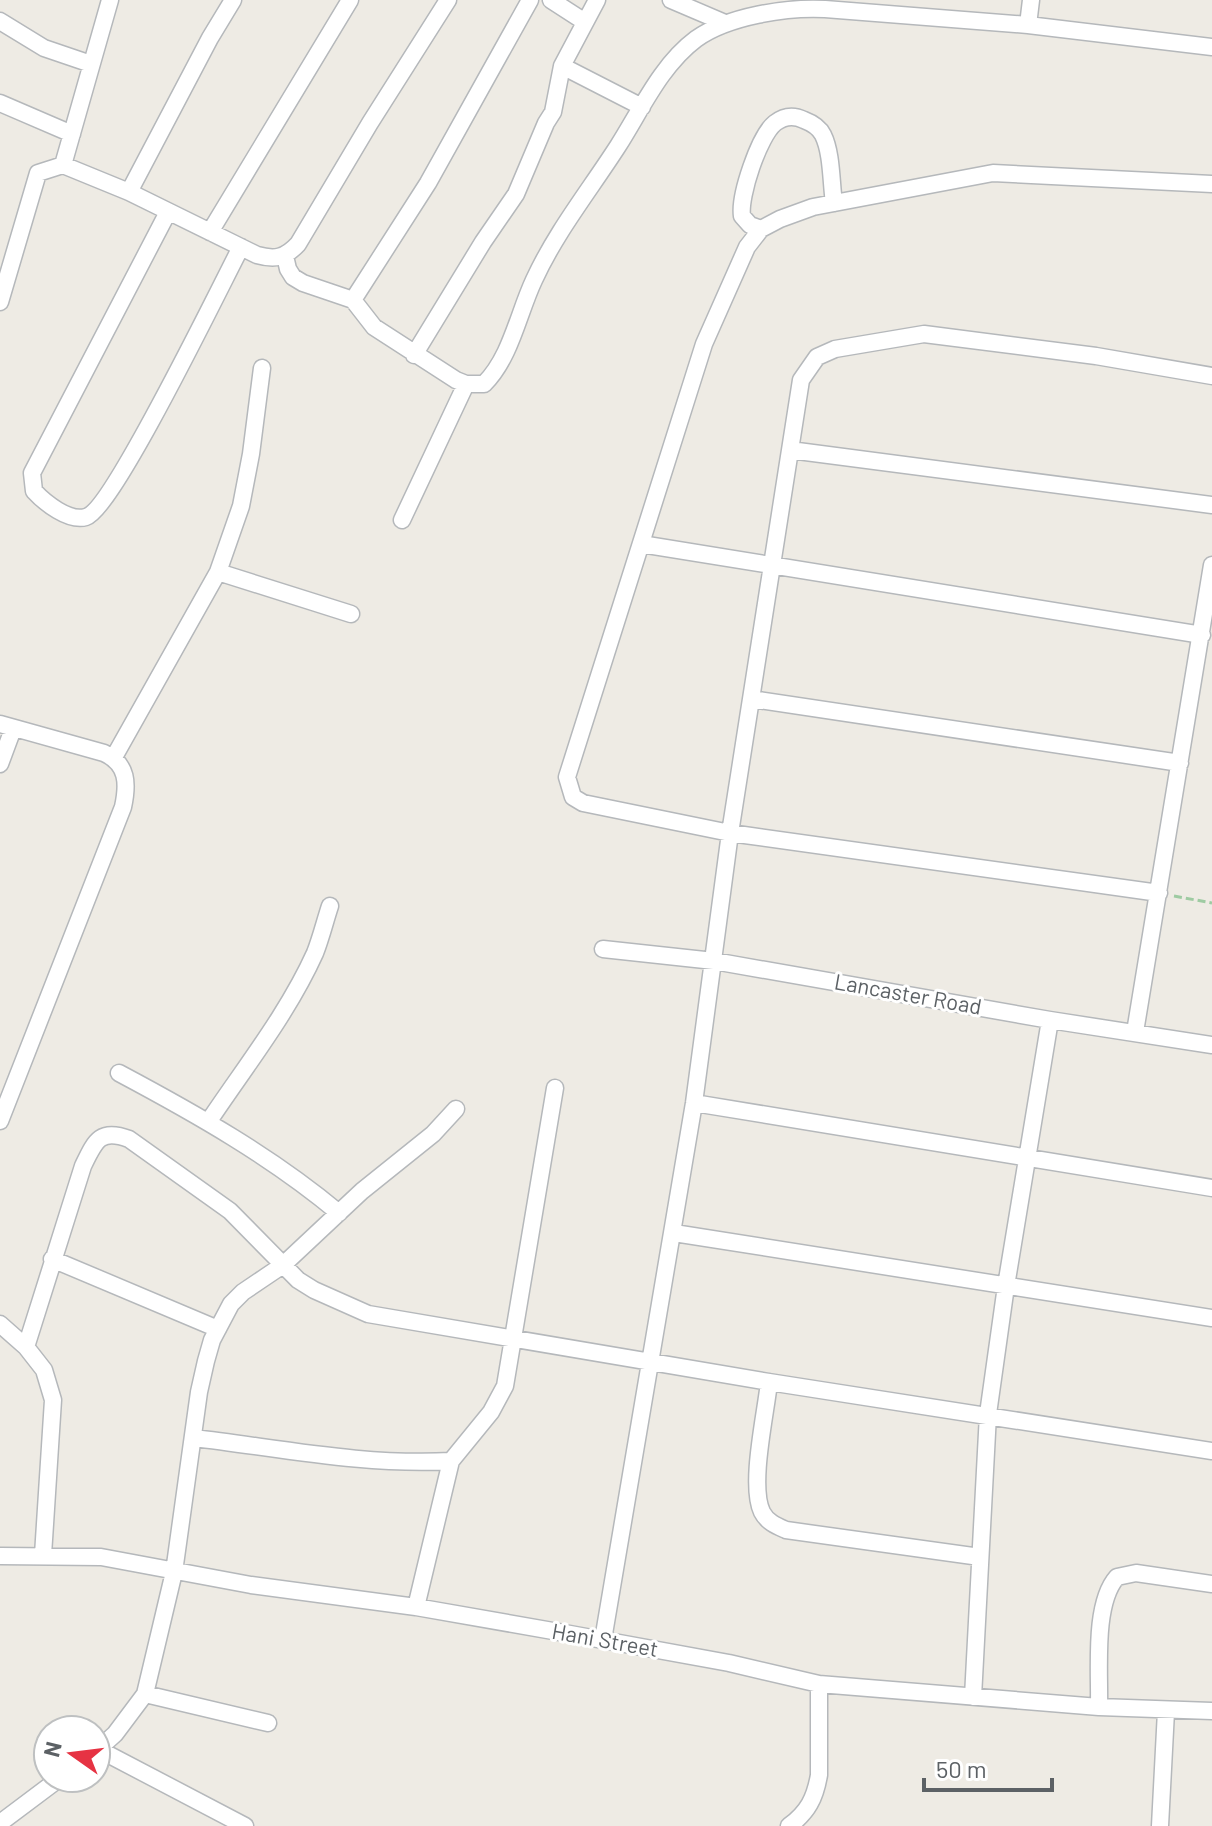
<svg xmlns="http://www.w3.org/2000/svg" width="1212" height="1826" viewBox="0 0 1212 1826" font-family="Barlow,sans-serif">
<style>
.lines{fill:none;stroke-linecap:round;stroke-linejoin:round}
.minor-casing{stroke:#b5b8bb;stroke-width:19}
.path{stroke:#9ecba2;stroke-width:3;stroke-dasharray:8 4;stroke-linecap:butt}
.minor{stroke:#fff;stroke-width:16}
.labels{text-anchor:middle;stroke-width:6;stroke-linejoin:round;paint-order:stroke}
.street-label{font-size:22px;fill:#5c6165;stroke:#fff}
</style>
<rect width="100%" height="100%" fill="#eeebe4"/>
<g class="lines">
<g class="minor-casing">
<path id="minor" d="M551 0 585 22
M671 0 725 23
M0 21 44 48 91 64
M1028 25 1031 0
M562 66 642 107
M0 103 72 134
M63 165 110 0
M129 192 210 38 233 0
M168 212 32 473 34 491C45 503 69 522 86 517 113 509 221 285 241 247
M761 229 750 225 742 216C739 196 759 136 775 123 784 116 794 115 804 120 812 123 819 127 823 135 832 153 831 183 834 203
M210 232 350 0
M285 256 288 269 293 277 303 283 353 300 374 327 456 380 466 384H484C511 357 518 314 534 280 556 232 589 191 618 146 641 110 661 65 696 39 728 16 787 7 825 9L1028 25 1212 47
M353 300 428 183 530 0
M0 302 38 173 63 165 129 192 257 255C275 260 285 258 298 244L370 123 448 0
M414 355 483 242 516 194 546 123 553 112 562 66 597 0
M790 450 1212 505
M402 520 466 384
M641 544 1202 635
M218 572 351 614
M752 699 1180 763
M0 724 104 753C128 764 128 784 123 807L0 1121
M114 757 218 572 241 506 251 454 262 368
M0 764 13 729
M1159 893 730 833 583 803 573 797 567 777 704 344 747 247 761 229 780 219 813 207 993 173 1212 184
M603 949 714 961 1050 1020 1212 1045
M1135 1032 1212 565
M119 1073C196 1114 272 1157 339 1213
M694 1103 1212 1188
M209 1121C245 1067 288 1013 315 953 321 938 325 921 330 906
M674 1233 1212 1318
M52 1259 218 1329
M0 1324 26 1347 44 1370 53 1400 43 1555
M26 1347 83 1166C95 1141 100 1128 129 1139L230 1211 298 1280 314 1290 368 1314 769 1382 1212 1451
M769 1382C766 1413 749 1485 762 1512 767 1522 777 1526 786 1530L980 1557
M194 1438C279 1448 366 1466 451 1461
M0 1556 101 1557 251 1585 416 1607 570 1634 729 1663 819 1684 1099 1707 1212 1711
M416 1607 451 1461 491 1412 505 1386 555 1088
M603 1640 694 1103 730 833 801 380 817 357 835 349 924 334 1096 356 1212 376
M145 1694 268 1723
M973 1697 988 1414 1006 1286 1050 1020
M1099 1707C1100 1671 1093 1604 1117 1577L1136 1573 1212 1584
M98 1749 245 1826
M96 1751 115 1734 145 1694 174 1572 199 1392 206 1361 212 1340 231 1304 243 1292 283 1265 362 1191 433 1134 456 1109
M0 1823 60 1778
M789 1826C808 1812 815 1798 819 1775V1684
M1160 1826 1166 1711"/>
</g>
<path class="path" d="M1174 896 1212 903"/>
<use href="#minor" class="minor"/>
</g>
<g class="labels">
<g class="street-label">
<text transform="translate(908 994) rotate(10)" y="8">Lancaster Road</text>
<text transform="translate(605 1640) rotate(10)" y="8">Hani Street</text>
</g>
</g>
<g transform="translate(72 1754) rotate(284)"><circle r="38" fill="#ffffff" stroke="#bec0c1" stroke-width="2"/>
<path d="M0-6L14 30L0 20L-14 30Z" fill="#e63343"/>
<text y="-12" font-size="22" font-weight="bold" text-anchor="middle" fill="#5c6165">N</text>
</g>
<path d="M924 1778v12h128v-12" fill="none" stroke="#5c6165" stroke-width="4"/>
<text x="936" y="1778" font-size="24" fill="#5c6165" stroke="#ffffff" stroke-width="6" paint-order="stroke">50 m</text>
</svg>
